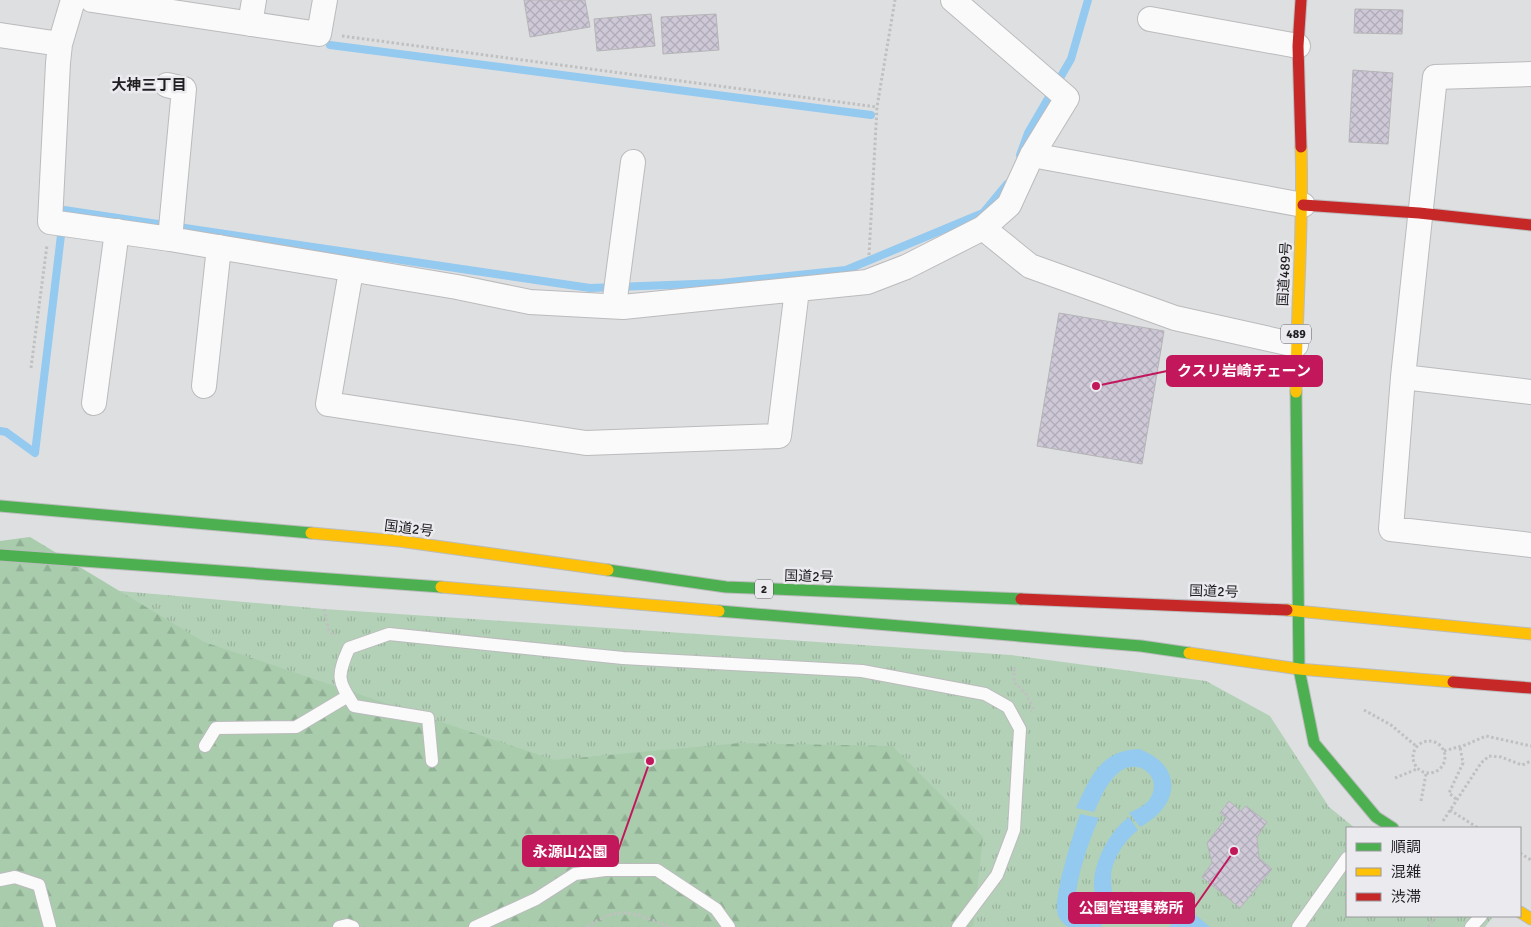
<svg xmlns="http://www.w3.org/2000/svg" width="1531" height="927" viewBox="0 0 1531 927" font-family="Signika,'Noto Sans JP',sans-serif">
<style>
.grass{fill:url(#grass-tufts)}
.forest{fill:url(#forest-firs)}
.water{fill:#94c9f0}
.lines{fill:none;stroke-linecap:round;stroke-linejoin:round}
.stream{stroke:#94c9f0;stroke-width:8}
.building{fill:url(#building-cross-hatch);stroke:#b5b5b7}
.lane-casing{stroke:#bbbbbd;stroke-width:14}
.street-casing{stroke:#bbbbbd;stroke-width:26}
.fast-casing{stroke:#bbbbbd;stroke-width:13}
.slow-casing{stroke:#bbbbbd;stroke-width:13}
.jam-casing{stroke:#bbbbbd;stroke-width:13}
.path{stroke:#c0c0c1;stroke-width:3;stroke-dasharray:2.5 2.5;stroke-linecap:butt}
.lane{stroke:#fafafa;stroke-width:12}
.street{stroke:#fafafa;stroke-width:24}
.fast{stroke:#4caf50;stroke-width:11}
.slow{stroke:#ffc107;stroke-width:11}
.jam{stroke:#c62828;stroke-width:11}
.labels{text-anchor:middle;stroke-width:5;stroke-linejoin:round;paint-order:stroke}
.shield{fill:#ebebef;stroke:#5c5c5f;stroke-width:1}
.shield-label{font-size:12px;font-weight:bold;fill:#1f1f21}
.street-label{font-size:14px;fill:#1f1f21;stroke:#ebebef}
.neighbourhood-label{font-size:15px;font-weight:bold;fill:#1f1f21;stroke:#ebebef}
.leader{fill:none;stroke:#c2185b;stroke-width:2}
.callout-dot{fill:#c2185b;stroke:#ebebef;stroke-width:2}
.callout{fill:#c2185b;stroke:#c2185b;stroke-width:2}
.callout-label{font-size:15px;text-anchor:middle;font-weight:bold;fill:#fff}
</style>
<defs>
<pattern id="grass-tufts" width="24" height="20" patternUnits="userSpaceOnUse" patternTransform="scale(1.25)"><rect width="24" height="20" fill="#b3d1b7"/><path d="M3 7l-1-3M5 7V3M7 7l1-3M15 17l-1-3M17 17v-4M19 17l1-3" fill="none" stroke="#9ab39d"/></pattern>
<pattern id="forest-firs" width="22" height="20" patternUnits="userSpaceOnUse" patternTransform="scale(1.25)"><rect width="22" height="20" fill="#a8ccac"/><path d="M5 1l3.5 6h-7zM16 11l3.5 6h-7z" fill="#90af94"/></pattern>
<pattern id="building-cross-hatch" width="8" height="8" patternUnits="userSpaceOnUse" patternTransform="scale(1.25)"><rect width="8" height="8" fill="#cec8d7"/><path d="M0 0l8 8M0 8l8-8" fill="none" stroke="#b0abb8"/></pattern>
</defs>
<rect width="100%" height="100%" fill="#dedfe1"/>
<path class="grass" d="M109 590 324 609 1011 655 1206 681 1270 716 1329 807 1355 828H1347V916H1487L1492 918 1485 927H0V714Z"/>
<path class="forest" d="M30 537 204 642 554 760 740 743 892 746 983 837 973 927H0V541Z"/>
<path class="water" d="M1139 749C1185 766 1179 807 1140 827L1129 813C1137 809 1147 805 1151 797 1162 777 1140 759 1122 770 1108 779 1101 797 1094 812L1076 808C1091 776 1100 751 1139 749Z
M1080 814 1099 818C1088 843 1072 887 1076 914L1081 918 1092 914C1097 903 1094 894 1094 883 1095 859 1110 831 1129 817L1138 830C1125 840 1112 859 1111 876 1111 899 1118 909 1100 927H1068C1064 924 1059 919 1058 915 1052 898 1074 833 1080 814Z
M1186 907 1210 927H1169Z"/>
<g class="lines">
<path class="stream" d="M330 45 871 115
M1020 155 1028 133 1071 59 1088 0
M0 431 6 432 35 453 64 210 590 288 721 283 846 270 983 213 1007 184"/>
</g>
<path class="building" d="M524 0H585L590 27 530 37Z
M1355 9 1403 10 1402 34 1354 33Z
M651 14 655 46 597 51 594 19Z
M716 14 719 50 663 54 661 17Z
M1353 70 1393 73 1388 144 1349 142Z
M1059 313 1164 331 1142 464 1037 446Z
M1229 801 1241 811 1246 806 1267 822 1257 837 1259 858 1272 869 1240 908 1202 877 1212 863 1207 843 1226 818 1220 813Z"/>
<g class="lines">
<g class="lane-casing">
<path id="lane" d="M205 746 216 728 296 727 348 696
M432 761 428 718 354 706C338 680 336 678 349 648L389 634 623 658 862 671 985 694 1008 707 1020 729 1014 830 997 875 958 927
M0 880 15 877 39 885 50 927
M339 927 347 925 353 927
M475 927 536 899 575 874 605 870H657L716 909 729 927
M1298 927 1347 858
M1471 927 1481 916"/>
</g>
<g class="street-casing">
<path id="street" d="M73 0 60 44 58 63 50 222 170 239 457 287 530 302 623 307 867 282 906 267 983 228 1009 205 1032 155 1067 98 953 0
M92 0 319 34 325 0
M1150 19 1298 46
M250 24 254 0
M0 35 60 44
M1531 74 1435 77 1403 377 1391 529 1531 545
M167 85 184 89 170 239
M1032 155 1303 205
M983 228 1030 266 1175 318 1296 345
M351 271 328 404 586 443 779 436 797 290
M614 306 633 162
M1403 377 1531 392
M204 386 219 247
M94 403 117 231"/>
</g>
<g class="fast-casing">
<path id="fast" d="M1296 392 1299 669
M0 506 311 533
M0 555 441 587
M608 570 726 587 1021 599
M719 611 1141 646 1189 653
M1299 669 1314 743 1376 817 1393 828"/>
</g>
<g class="slow-casing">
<path id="slow" d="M1296 392C1296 310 1304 229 1301 147
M311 533 399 541 608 570
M441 587 719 611
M1287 610 1531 634
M1189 653 1299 669 1453 682
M1520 912 1531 919"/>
</g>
<g class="jam-casing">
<path id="jam" d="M1301 0 1298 46 1301 147
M1303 205 1419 213 1531 225
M1021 599 1287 610
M1453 682 1531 688"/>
</g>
<path class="path" d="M342 36 877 107
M869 255 877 107 895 0
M31 368 47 245
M324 609 329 631 335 636
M1014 668V682L1026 694 1033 708 1031 712
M1364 710 1391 725 1416 746
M1413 757a16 16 0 1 1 32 0a16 16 0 1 1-32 0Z
M1444 751 1465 745 1486 736 1531 746
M1395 778 1417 769
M1456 799 1449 793 1463 763 1460 747
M1421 801 1426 774
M1450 810 1478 828
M1443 821 1481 763 1489 756 1501 757 1522 765 1531 761
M1520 853 1531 860
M587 927C620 904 635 913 669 927
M1428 927 1437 916"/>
<use href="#lane" class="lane"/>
<use href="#street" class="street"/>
<use href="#fast" class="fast"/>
<use href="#slow" class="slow"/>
<use href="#jam" class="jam"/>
</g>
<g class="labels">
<g class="shield">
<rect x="1281" y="324.5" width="30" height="19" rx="4"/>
<rect x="755" y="579.5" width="18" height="19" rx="4"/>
</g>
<g class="shield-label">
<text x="1296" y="338">489</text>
<text x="764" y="593">2</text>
</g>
<g class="street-label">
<text transform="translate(1284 274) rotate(-87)" y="5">国道489号</text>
<text transform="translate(409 528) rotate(7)" y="5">国道2号</text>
<text transform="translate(809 576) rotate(2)" y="5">国道2号</text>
<text transform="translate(1214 591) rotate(2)" y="5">国道2号</text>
</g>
<g class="neighbourhood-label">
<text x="149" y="90">大神三丁目</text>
</g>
</g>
<path class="leader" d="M1096 386L1167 371M650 761L618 851M1234 851L1194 908"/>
<g class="callout-dot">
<circle cx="1096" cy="386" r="5"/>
<circle cx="650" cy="761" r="5"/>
<circle cx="1234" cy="851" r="5"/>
</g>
<g class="callout">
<rect x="1167" y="356" width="155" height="30" rx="5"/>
<rect x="523" y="836" width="95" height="30" rx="5"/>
<rect x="1069" y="893" width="125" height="30" rx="5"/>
</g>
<g class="callout-label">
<text x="1244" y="376">クスリ岩崎チェーン</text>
<text x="570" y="857">永源山公園</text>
<text x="1131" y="913">公園管理事務所</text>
</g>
<rect x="1346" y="827" width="175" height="90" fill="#ebebef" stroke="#99999d"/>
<rect x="1356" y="843" width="25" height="8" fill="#4caf50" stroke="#99999d"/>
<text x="1391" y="852" font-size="15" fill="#1f1f21">順調</text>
<rect x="1356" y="868" width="25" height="8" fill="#ffc107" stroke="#99999d"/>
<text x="1391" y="877" font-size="15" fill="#1f1f21">混雑</text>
<rect x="1356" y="893" width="25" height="8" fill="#c62828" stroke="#99999d"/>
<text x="1391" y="902" font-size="15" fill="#1f1f21">渋滞</text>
</svg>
